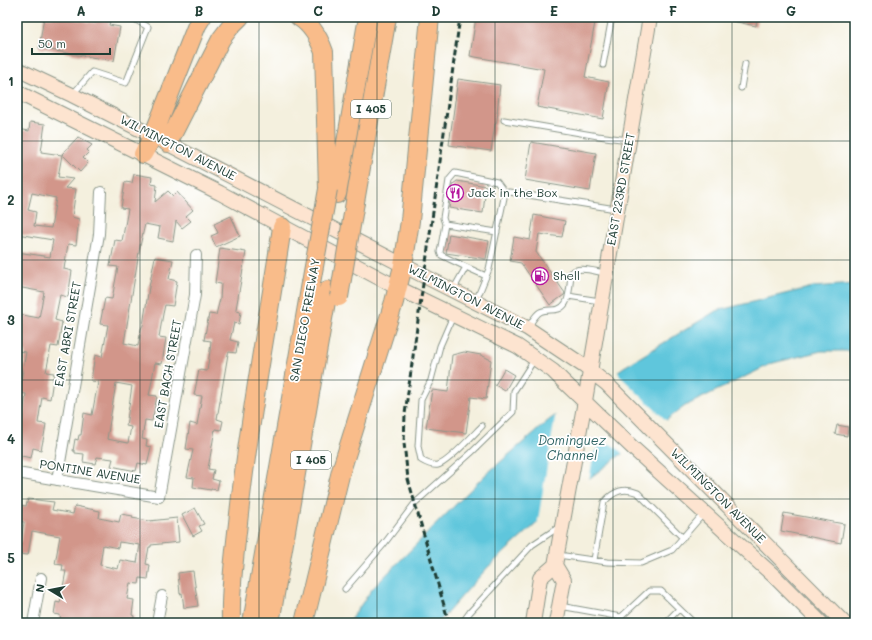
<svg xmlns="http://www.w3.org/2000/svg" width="872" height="640" viewBox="0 0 872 640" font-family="Mali,sans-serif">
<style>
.water{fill:#5fc6dc;stroke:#3f8288}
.pier{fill:#f4f0de}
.building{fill:#d2968a;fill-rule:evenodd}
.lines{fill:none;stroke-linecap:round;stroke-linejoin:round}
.service-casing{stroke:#8a9689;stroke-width:7}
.minor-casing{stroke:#8a9689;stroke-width:12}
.secondary-casing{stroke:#8a9689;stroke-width:16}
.motorway-casing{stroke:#8a9689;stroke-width:20}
.service{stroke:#fff;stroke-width:5}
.minor{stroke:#fff;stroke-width:10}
.secondary{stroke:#fde4d0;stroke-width:14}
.motorway{stroke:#f9bc8a;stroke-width:18}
.rail{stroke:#1f3d34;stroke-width:3;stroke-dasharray:6 3;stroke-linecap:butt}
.motorway-bridge-casing{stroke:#8a9689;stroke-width:20;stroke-linecap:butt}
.motorway-bridge{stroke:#f9bc8a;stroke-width:18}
.grid{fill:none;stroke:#1f3d34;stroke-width:1;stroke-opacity:0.55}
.labels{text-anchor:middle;stroke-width:3.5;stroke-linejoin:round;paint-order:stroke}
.shield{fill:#fff;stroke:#627771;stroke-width:1}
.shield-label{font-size:11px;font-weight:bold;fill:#1f3d34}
.street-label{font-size:12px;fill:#1f3d34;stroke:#fff}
.poi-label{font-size:12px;fill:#1f3d34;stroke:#fff;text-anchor:start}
.water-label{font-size:13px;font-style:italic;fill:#326666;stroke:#fff}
.neatline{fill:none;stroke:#1f3d34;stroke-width:1.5}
.grid-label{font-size:13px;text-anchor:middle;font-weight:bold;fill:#1f3d34}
</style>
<rect width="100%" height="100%" fill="#fff"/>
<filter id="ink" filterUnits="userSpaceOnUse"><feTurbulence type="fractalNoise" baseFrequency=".025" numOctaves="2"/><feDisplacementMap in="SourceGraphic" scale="8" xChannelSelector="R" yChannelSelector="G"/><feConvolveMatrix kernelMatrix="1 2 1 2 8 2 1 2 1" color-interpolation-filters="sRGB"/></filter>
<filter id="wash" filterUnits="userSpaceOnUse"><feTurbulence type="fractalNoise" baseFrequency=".012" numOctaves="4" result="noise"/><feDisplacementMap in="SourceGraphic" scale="16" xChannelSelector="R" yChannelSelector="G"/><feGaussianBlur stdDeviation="0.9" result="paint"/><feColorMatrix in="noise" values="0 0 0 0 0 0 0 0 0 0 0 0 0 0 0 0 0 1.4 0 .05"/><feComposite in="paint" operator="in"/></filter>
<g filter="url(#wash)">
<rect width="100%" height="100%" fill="#f4f0de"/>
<path class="water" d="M855 284V351H821L773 363 685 406 574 490 488 567 438 623H348L373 588 483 477 549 420 624 367 716 311 813 287Z"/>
<path class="pier" d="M617 369 620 376 668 422 624 455 617 448 610 444 602 445 594 452 589 481 576 492 537 526 556 412Z"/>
<g id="blocks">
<path class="building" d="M44 17H62L96 23 97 19 110 22 109 25 120 27 114 61 39 48Z
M476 17H596L585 77 609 82 603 119 537 107 544 69 470 56Z
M732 17H757L756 26 732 21Z
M458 79 500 85 497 113H498L496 124H495L491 151 449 145Z
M30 122 45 124 41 152 62 155 58 177 73 179 65 188 76 189 72 217 79 219 76 245 68 244 64 269 72 271 68 297 60 295 55 320 62 322 58 347 51 346 48 362 46 372 54 373 50 399 42 397 38 423 46 424 44 436 41 450 33 448 31 458 17 455V420L22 421 26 394 19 393 26 352 17 351V314L39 318 44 292 17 287V252L50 257 53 240 17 234V135L18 129 29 131ZM32 193 56 198 51 228 34 226 36 212 28 210Z
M78 137 92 145 87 150 89 152 83 158 88 163 80 172 62 154Z
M531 142 596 153 590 191 525 180Z
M134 174 152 177 151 184 157 185 155 202 168 191 173 196 177 192 193 210 186 216 191 221 182 228 176 221 173 241 158 238 160 227 145 224 140 246 124 343 138 346 141 329 143 325 149 287 155 257 173 260 169 279 177 281 173 306 165 305 163 314 159 337 166 338 162 364 155 363 150 391 149 395 157 396 152 421 145 420 142 439 147 440 146 446 151 447 147 465 138 463 136 471 111 466 113 459 97 457 95 464 83 462 84 454 75 453V451H73L75 439 78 440 79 435H81L84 413 92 415 98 382 91 381 93 367 95 355 102 357 108 325 100 324 105 298 112 299 118 267 110 266 115 240 122 241 128 209 121 208 125 182 132 183ZM116 383 132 386 126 426 131 427 128 443 107 439Z
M457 181 486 186 483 213 449 208 453 184Z
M534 215 565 221 562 237 539 234 536 252 565 293 564 295 550 305 521 263 510 261 514 237 530 240Z
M231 216 240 236 216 247 211 236 218 233 214 224Z
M449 234 489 241 486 259 446 253Z
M220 248 246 252 236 309V311L241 312 239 324 234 323 230 340 238 342 236 353 229 352 228 354 217 419 223 421 221 430 215 429 208 469 214 470 212 479 219 481 217 490 211 489V490L193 487 194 478 187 477 193 450 186 449 190 423 197 425 202 396 194 395 199 370 207 371 210 351 211 341 204 340 209 314 216 315 220 299 221 284 215 283Z
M464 352 481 355 491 360 486 399 471 397 466 433 426 428 432 390 448 392 452 355Z
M504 369 514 375 505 391 495 385Z
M837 425 848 427 847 436 835 434Z
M28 499 54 502 52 510 73 514 75 506 100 511 99 518 119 522 121 514 133 516 132 518 149 521 177 518 179 542 151 545V547H149L146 564 150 565 148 579 140 578 139 584 130 583 127 599 134 600 132 615 134 616 133 623H61L60 615 54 614 56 602 60 603 66 571H62L63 565 55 564 60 536 32 531 28 555 17 554V542H21L24 522 17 521 18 505 26 506ZM119 542 140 545 137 563 120 560 118 569 100 565 103 545 118 548Z
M195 508 204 524 199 526 202 531 193 536 182 515Z
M784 513 844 524 841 543 781 531Z
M193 571 198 606 184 608 182 593 180 594 178 573Z"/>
</g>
</g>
<g filter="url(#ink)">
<use href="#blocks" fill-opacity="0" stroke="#8a9689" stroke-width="1"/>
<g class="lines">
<g class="service-casing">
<path id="service" d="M603 65 612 17
M741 88 745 64
M73 94 92 72 126 83 148 27 131 17
M504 120 598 136 628 140
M445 224 443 218 449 180 455 173 497 182 505 193
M466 267 486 276
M453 290 466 267 441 255 440 252 445 224 497 232
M568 296 600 301
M476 301 489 269 505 193 509 192 616 209
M453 316 440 346 431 380 421 400 418 446 421 460C426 463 432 466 438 465 448 463 474 434 482 426
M528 327C531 323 535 315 540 312 548 307 558 314 565 304 570 298 570 281 571 273 578 265 596 272 605 273
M558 555 607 562 641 563 672 550 704 513
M594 560 604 502C614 491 624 487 638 493L683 538
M345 589 384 544 415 503 471 453 513 412 514 391 534 360
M560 606 621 617 649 591H661L694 623
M621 617 627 623
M462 623 470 612 532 545 559 527
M665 623 679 609"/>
</g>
<g class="minor-casing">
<path id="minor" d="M17 473 159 497 195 295 196 255
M57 480 99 234 101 192
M33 623 41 578
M157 623 162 596"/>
</g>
<g class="secondary-casing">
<path id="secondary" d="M17 69 72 95 153 136 424 276 527 328 584 366 607 384 844 623
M17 92 220 193 398 288 517 346 553 371 562 380 634 449 774 576 821 623
M555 565 564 580 556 623
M533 623 540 578 555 565 585 401 650 17"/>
</g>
<g class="motorway-casing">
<path id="motorway" d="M299 17C312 25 319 38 324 52L328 189
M168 143 221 39 231 26 240 17
M143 154 153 136 197 25 202 17
M337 194 368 17
M355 202 387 17
M231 623C230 587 235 551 239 514 249 418 268 323 282 227
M252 623 311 283
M270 623 328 290
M304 623 341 471 394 302 403 266 410 221 430 17"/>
</g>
<use href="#service" class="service"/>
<use href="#minor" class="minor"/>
<use href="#secondary" class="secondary"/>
<use href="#motorway" class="motorway"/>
<path class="rail" d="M449 623 408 479 404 443 405 414 460 17"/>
<g class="motorway-bridge-casing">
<path id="motorway-bridge" d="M311 283 328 189
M339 297 355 202"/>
</g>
<use href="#motorway-bridge" class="motorway-bridge"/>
</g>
</g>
<path class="grid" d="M140 17V623M259 17V623M377 17V623M495 17V623M613 17V623M732 17V623M17 141H855M17 260H855M17 380H855M17 499H855"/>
<defs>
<g id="restaurant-ring" transform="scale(0.9)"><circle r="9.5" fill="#fff" stroke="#b5179e" stroke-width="1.5"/><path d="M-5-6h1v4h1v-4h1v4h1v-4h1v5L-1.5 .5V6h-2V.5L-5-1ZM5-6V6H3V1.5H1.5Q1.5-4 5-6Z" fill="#b5179e"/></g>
<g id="fuel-ring" transform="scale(0.9)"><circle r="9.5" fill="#fff" stroke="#b5179e" stroke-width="1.5"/><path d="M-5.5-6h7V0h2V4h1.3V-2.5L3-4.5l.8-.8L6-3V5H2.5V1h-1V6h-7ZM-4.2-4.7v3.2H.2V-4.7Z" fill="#b5179e"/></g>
</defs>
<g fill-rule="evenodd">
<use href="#restaurant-ring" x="455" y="193"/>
<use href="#fuel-ring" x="540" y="276"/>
</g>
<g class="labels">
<g class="shield">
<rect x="351" y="100" width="40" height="18" rx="3"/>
<rect x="291" y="451" width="40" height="18" rx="3"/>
</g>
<g class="shield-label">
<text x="371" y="113">I 405</text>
<text x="311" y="464">I 405</text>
</g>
<g class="street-label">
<text transform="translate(178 148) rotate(27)" y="4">WILMINGTON AVENUE</text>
<text transform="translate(621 189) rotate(-80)" y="4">EAST 223RD STREET</text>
<text transform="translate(466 297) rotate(27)" y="4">WILMINGTON AVENUE</text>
<text transform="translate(305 320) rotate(-80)" y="4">SAN DIEGO FREEWAY</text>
<text transform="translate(68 334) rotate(-80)" y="4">EAST ABRI STREET</text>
<text transform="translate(168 374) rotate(-80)" y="4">EAST BACH STREET</text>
<text transform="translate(90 472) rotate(9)" y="4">PONTINE AVENUE</text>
<text transform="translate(718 496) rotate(45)" y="4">WILMINGTON AVENUE</text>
</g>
<g class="poi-label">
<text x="468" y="197">Jack in the Box</text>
<text x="553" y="280">Shell</text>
</g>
<g class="water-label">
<text x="572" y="445">Dominguez<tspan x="572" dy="15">Channel</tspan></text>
</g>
</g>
<rect width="872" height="640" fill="none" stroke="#fff" stroke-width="44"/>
<g transform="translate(50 590) rotate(280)" stroke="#ffffff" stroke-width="3" paint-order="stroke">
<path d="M0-3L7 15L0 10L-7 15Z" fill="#1f3d34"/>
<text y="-6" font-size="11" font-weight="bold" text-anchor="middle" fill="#1f3d34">N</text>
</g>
<path d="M32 48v6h78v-6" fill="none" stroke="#1f3d34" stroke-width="2"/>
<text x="38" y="48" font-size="12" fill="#1f3d34" stroke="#ffffff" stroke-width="3" paint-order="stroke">50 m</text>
<rect x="22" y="22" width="828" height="596" class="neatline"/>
<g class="grid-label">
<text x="81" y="16">A</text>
<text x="199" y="16">B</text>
<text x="318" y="16">C</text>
<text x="436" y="16">D</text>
<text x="554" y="16">E</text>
<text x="673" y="16">F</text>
<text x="791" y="16">G</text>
<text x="11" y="86">1</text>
<text x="11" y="205">2</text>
<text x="11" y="325">3</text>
<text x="11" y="444">4</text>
<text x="11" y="563">5</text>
</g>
</svg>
